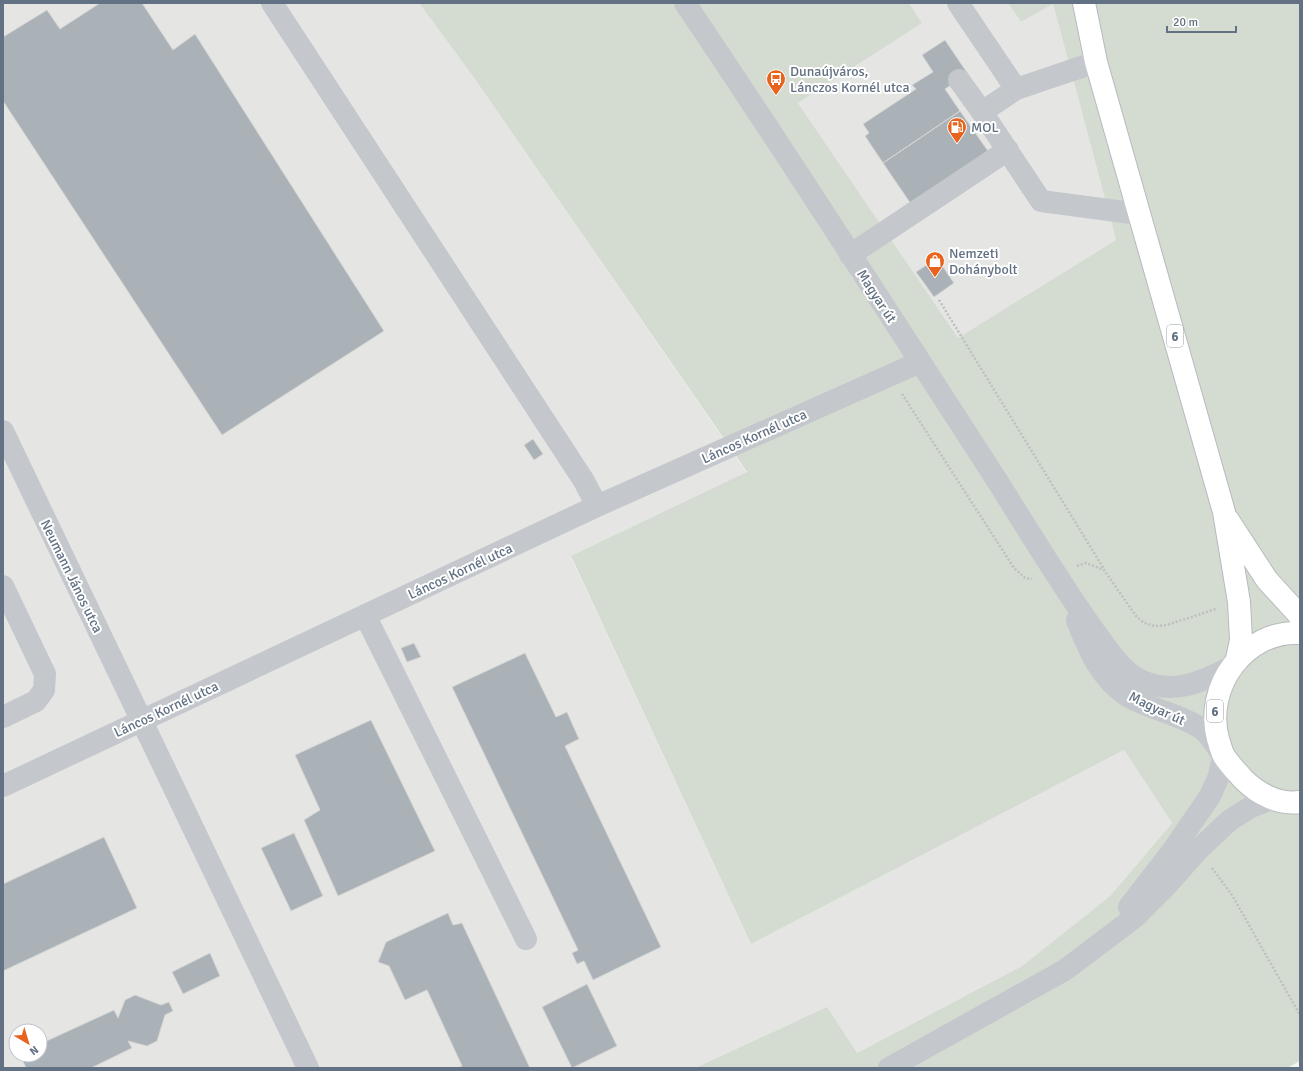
<svg xmlns="http://www.w3.org/2000/svg" width="1303" height="1071" viewBox="0 0 1303 1071" font-family="Signika,sans-serif">
<style>
.built{fill:#e5e6e4;fill-rule:evenodd}
.green{fill:#d4dcd1}
.building{fill:#aab1b7;stroke:#d5d6d3}
.lines{fill:none;stroke-linecap:round;stroke-linejoin:round}
.major-casing{stroke:#b7babe;stroke-width:24}
.path{stroke:#bebfc1;stroke-width:2.5;stroke-dasharray:2 2;stroke-linecap:butt}
.minor{stroke:#c4c7cb;stroke-width:22}
.major{stroke:#fff;stroke-width:22}
.labels{text-anchor:middle;stroke-width:4;stroke-linejoin:round;paint-order:stroke}
.shield{fill:#fff;stroke:#919ca8;stroke-width:1}
.shield-label{font-size:13px;font-weight:bold;fill:#627183}
.poi-label{font-size:14px;fill:#627183;stroke:#fff;text-anchor:start}
.street-label{font-size:14px;fill:#627183;stroke:#fff}
</style>
<rect width="100%" height="100%" fill="#f4f5f0"/>
<path class="built" d="M3 3H419L472 75 747 473 571 557 751 944 1124 750 1172 823 1110 896 1022 966 857 1053 790 1024 695 1068H3ZM16 1031H40V1055H16Z
M909 3H1008L1021 22 1053 4 1116 240 958 339 798 103 921 23Z"/>
<path class="green" d="M419 3H909L922 23 798 103 958 338 1116 240 1053 4 1021 22 1008 3H1300V1061L1287 1068H695L827 1007 857 1053 1022 966 1110 896 1172 823 1124 750 751 944 571 556 747 472 472 75Z"/>
<path class="building" d="M100 3H142L173 50 195 34 384 331 222 435 3 101V37L47 10 60 29Z
M945 40 968 74 945 89 960 111 883 163 865 136 869 133 863 124 916 89 912 85 933 72 922 55Z
M960 111 990 154 913 207 883 163Z
M937 258 954 283 934 297 916 272Z
M533 439 543 454 534 460 524 445Z
M414 643 421 657 407 662 401 648Z
M525 653 556 717 567 712 579 739 565 746 661 947 593 980 584 961 577 964 572 953 578 950 452 687Z
M371 720 435 851 338 896 304 820 320 810 295 755Z
M294 833 323 896 291 911 261 848Z
M104 837 137 908 3 971V884Z
M448 913 453 925 462 923 530 1068H457L462 1066 427 990 405 1000 389 966 378 962 386 942Z
M210 953 220 976 183 994 172 972Z
M587 984 617 1046 572 1068 542 1007Z
M135 995 161 1005 169 1002 173 1011 165 1015 157 1041 147 1046 128 1041 132 1048 91 1068H26L20 1055H40V1044L114 1010 118 1018 125 1000Z"/>
<g class="lines">
<g class="major-casing">
<path id="major" d="M1084 3 1096 62 1224 512 1239 602 1241 640 1237 659
M1228 520 1267 580 1300 616
M1300 633C1245 630 1204 687 1218 739 1220 744 1221 751 1224 756 1229 764 1237 772 1243 779 1258 794 1279 805 1300 802"/>
</g>
<path class="path" d="M939 300 1104 569
M902 394 1014 568 1025 578 1032 579
M1077 566 1086 563 1104 570 1136 616 1144 623 1155 626 1167 625 1216 609
M1212 868 1232 895 1300 1015"/>
<path class="minor" d="M272 3 584 481 597 506
M685 3C792 161 894 322 998 482 1030 533 1060 583 1095 632 1108 649 1119 668 1138 679 1170 696 1200 683 1229 668
M958 3 1016 89
M1096 62 1016 89 982 112 1041 201 1139 214
M959 80 982 112
M850 255 1008 150
M3 431 308 1068
M3 586 45 674 44 690 36 701 3 717
M365 615 526 939
M1077 620C1088 649 1101 680 1129 697 1152 710 1180 714 1202 729 1210 735 1217 747 1223 756L1219 776 1210 796 1173 850 1129 907
M3 786 597 506 920 362
M889 1068 1065 970 1135 917 1168 884 1198 850 1230 820 1251 807 1271 799"/>
<use href="#major" class="major"/>
</g>
<defs>
<g id="bus-pin" transform="scale(1)"><path d="M0 17L-7.5 6A9.5 9.5 0 1 1 7.5 6Z" fill="#e8631d" stroke="#fff"/><path d="M-5-6H5V4H4V6H2V4H-2V6H-4V4H-5ZM-3.5-4V0h7V-4ZM-3.5 1.2v1.5H-2V1.2ZM2 1.2v1.5H3.5V1.2Z" fill="#fff"/></g>
<g id="fuel-pin" transform="scale(1)"><path d="M0 17L-7.5 6A9.5 9.5 0 1 1 7.5 6Z" fill="#e8631d" stroke="#fff"/><path d="M-5.5-6h7V0h2V4h1.3V-2.5L3-4.5l.8-.8L6-3V5H2.5V1h-1V6h-7ZM-4.2-4.7v3.2H.2V-4.7Z" fill="#fff"/></g>
<g id="shop-pin" transform="scale(1)"><path d="M0 17L-7.5 6A9.5 9.5 0 1 1 7.5 6Z" fill="#e8631d" stroke="#fff"/><path d="M-5-2.5h2.3a2.7 3.5 0 0 1 5.4 0H5L5.5 6h-11ZM-1.5-2.5h3a1.5 2.3 0 0 0-3 0Z" fill="#fff"/></g>
</defs>
<g fill-rule="evenodd">
<use href="#bus-pin" x="776" y="79"/>
<use href="#fuel-pin" x="957" y="127"/>
<use href="#shop-pin" x="935" y="261"/>
</g>
<g class="labels">
<g class="shield">
<rect x="1167" y="325" width="16" height="22" rx="3"/>
<rect x="1207" y="700" width="16" height="22" rx="3"/>
</g>
<g class="shield-label">
<text x="1175" y="341">6</text>
<text x="1215" y="716">6</text>
</g>
<g class="poi-label">
<text x="790" y="76">Dunaújváros,<tspan x="790" dy="16">Lánczos Kornél utca</tspan></text>
<text x="971" y="132">MOL</text>
<text x="949" y="258">Nemzeti<tspan x="949" dy="16">Dohánybolt</tspan></text>
</g>
<g class="street-label">
<text transform="translate(877 296) rotate(57)" y="5">Magyar út</text>
<text transform="translate(754 436) rotate(-24)" y="5">Láncos Kornél utca</text>
<text transform="translate(460 571) rotate(-25)" y="5">Láncos Kornél utca</text>
<text transform="translate(72 576) rotate(64)" y="5">Neumann János utca</text>
<text transform="translate(1157 708) rotate(25)" y="5">Magyar út</text>
<text transform="translate(166 709) rotate(-25)" y="5">Láncos Kornél utca</text>
</g>
</g>
<rect width="1303" height="1071" fill="none" stroke="#627183" stroke-width="8"/>
<g transform="translate(28 1043) rotate(142)"><circle r="19" fill="#ffffff" stroke="#c0c6cd"/>
<path d="M0-3L7 15L0 10L-7 15Z" fill="#e8631d"/>
<text y="-6" font-size="11" font-weight="bold" text-anchor="middle" fill="#627183">N</text>
</g>
<path d="M1167 26v6h69v-6" fill="none" stroke="#627183" stroke-width="2"/>
<text x="1173" y="26" font-size="12" fill="#627183" stroke="#ffffff" stroke-width="3" paint-order="stroke">20 m</text>
</svg>
